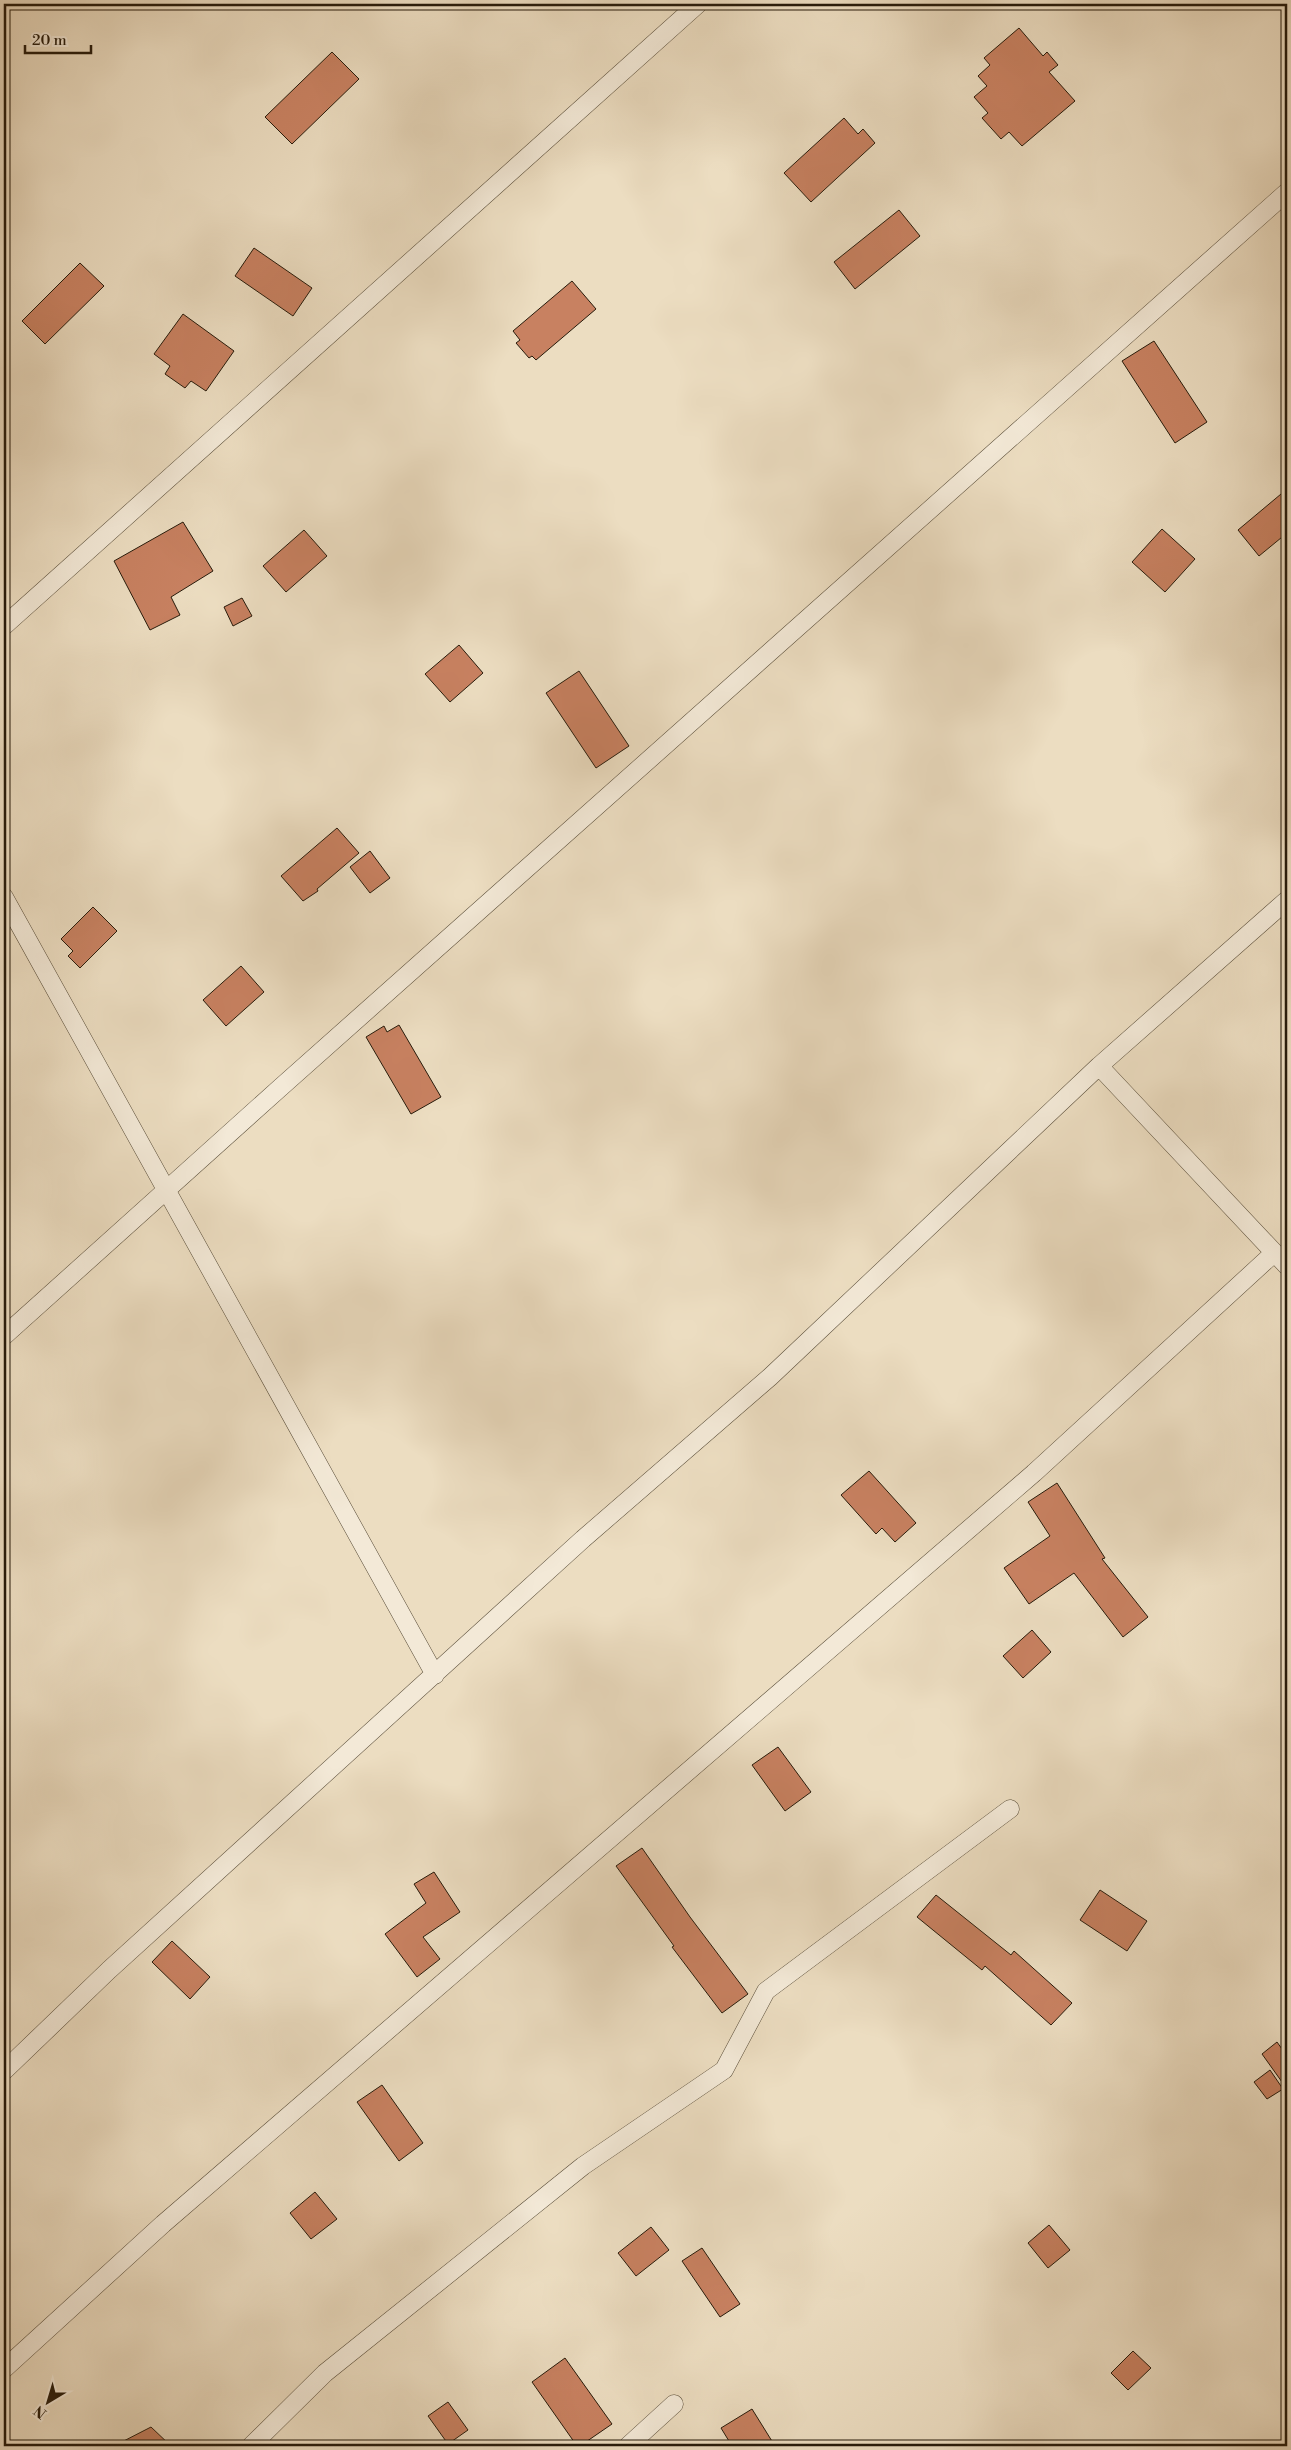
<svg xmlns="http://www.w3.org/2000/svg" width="1291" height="2450" viewBox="0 0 1291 2450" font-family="'Libre Bodoni',serif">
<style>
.building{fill:#c88161;stroke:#271b0b}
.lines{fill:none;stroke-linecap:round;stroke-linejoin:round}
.minor-casing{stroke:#584c38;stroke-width:19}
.minor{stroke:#f3e9d7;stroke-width:18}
</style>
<rect width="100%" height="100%" fill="#ecddc1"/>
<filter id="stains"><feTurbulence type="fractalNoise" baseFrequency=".004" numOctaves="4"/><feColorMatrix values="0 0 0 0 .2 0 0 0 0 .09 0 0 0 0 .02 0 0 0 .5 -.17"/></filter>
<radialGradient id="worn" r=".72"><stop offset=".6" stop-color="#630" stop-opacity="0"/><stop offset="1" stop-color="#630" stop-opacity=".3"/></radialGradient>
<path class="building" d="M1019 28 1043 56 1047 52 1058 65 1049 72 1075 101 1022 146 1009 132 1001 139 982 118 988 113 974 97 987 86 978 76 990 65 984 58Z
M332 52 359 79 292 144 265 117Z
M844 118 858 134 863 129 875 143 811 202 784 173Z
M899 210 920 236 855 289 834 262Z
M254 248 312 288 293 316 235 276Z
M80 263 104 286 45 344 22 321Z
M572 281 596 309 536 360 532 356 529 358 516 343 520 340 513 331Z
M183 314 234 351 206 391 191 381 185 388 165 374 170 366 154 354Z
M1154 341 1207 422 1175 443 1122 361Z
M1287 489V533L1259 556 1238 530Z
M183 522 213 571 171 597 180 615 150 630 114 561Z
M1162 529 1195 559 1165 592 1132 562Z
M304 530 327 556 286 592 263 566Z
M242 598 252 616 233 626 224 607Z
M459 645 483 673 450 702 425 674Z
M579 671 629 746 596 768 546 693Z
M337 828 359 853 317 889 318 891 303 901 281 876Z
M370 851 390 878 370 893 350 867Z
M93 907 117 931 80 968 68 956 73 951 61 939Z
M241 966 264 992 226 1026 203 1000Z
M399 1025 441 1097 411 1114 366 1037 384 1026 387 1032Z
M869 1471 916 1523 895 1542 882 1528 876 1534 841 1495Z
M1057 1483 1105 1558 1102 1559 1148 1617 1123 1637 1074 1573 1029 1604 1004 1568 1050 1536 1028 1502Z
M1032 1630 1051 1652 1023 1678 1003 1656Z
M778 1747 811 1792 785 1811 752 1765Z
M642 1848 690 1917 748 1994 722 2013 672 1947 674 1946 616 1866Z
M434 1872 460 1912 423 1937 440 1959 417 1977 385 1934 426 1903 414 1884Z
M1100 1890 1147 1921 1127 1951 1080 1920Z
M936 1895 1011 1955 1014 1951 1072 2003 1051 2025 985 1966 982 1970 917 1917Z
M172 1941 210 1977 190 1999 152 1962Z
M1277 2042 1287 2056V2089L1262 2054Z
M1270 2070 1283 2089 1267 2099 1254 2082Z
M382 2085 423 2143 399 2161 357 2102Z
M315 2192 337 2219 311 2239 290 2213Z
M1049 2225 1070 2250 1048 2268 1028 2243Z
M651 2227 669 2250 636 2276 618 2253Z
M702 2248 740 2304 720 2317 682 2261Z
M1133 2351 1151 2368 1128 2390 1111 2373Z
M565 2358 612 2424 580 2446H577L532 2382Z
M448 2402 468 2430 448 2444 428 2416Z
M752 2409 775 2446H732L721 2428Z
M151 2427 171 2446H114Z"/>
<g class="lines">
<g class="minor-casing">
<path id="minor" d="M4 626 698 4
M4 897 435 1675
M1099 1066 1287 1266
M4 1336 281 1087 1287 192
M4 2071 109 1970 583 1539 770 1377 1099 1066 1287 900
M4 2369 163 2224 1034 1473 1274 1253
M251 2446 325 2373 583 2166 724 2070 766 1991 1010 1809
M628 2446 674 2404"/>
</g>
<use href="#minor" class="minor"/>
</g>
<rect width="1291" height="2450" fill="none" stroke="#ecddc1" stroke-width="20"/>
<rect x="5" y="5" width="1281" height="2440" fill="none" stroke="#271b0b" stroke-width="2.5"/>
<rect x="10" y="10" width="1271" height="2430" fill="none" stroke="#271b0b"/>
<g transform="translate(48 2402) rotate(218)" stroke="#f3e9d7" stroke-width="4" paint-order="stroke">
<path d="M0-4L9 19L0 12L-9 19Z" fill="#271b0b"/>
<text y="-8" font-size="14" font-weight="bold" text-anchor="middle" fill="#271b0b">N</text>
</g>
<path d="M25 45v8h66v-8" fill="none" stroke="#271b0b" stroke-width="2.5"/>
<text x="32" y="45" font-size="15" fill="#271b0b" stroke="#f3e9d7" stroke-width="4" paint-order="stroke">20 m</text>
<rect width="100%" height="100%" filter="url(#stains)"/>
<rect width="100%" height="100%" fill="url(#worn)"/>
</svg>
